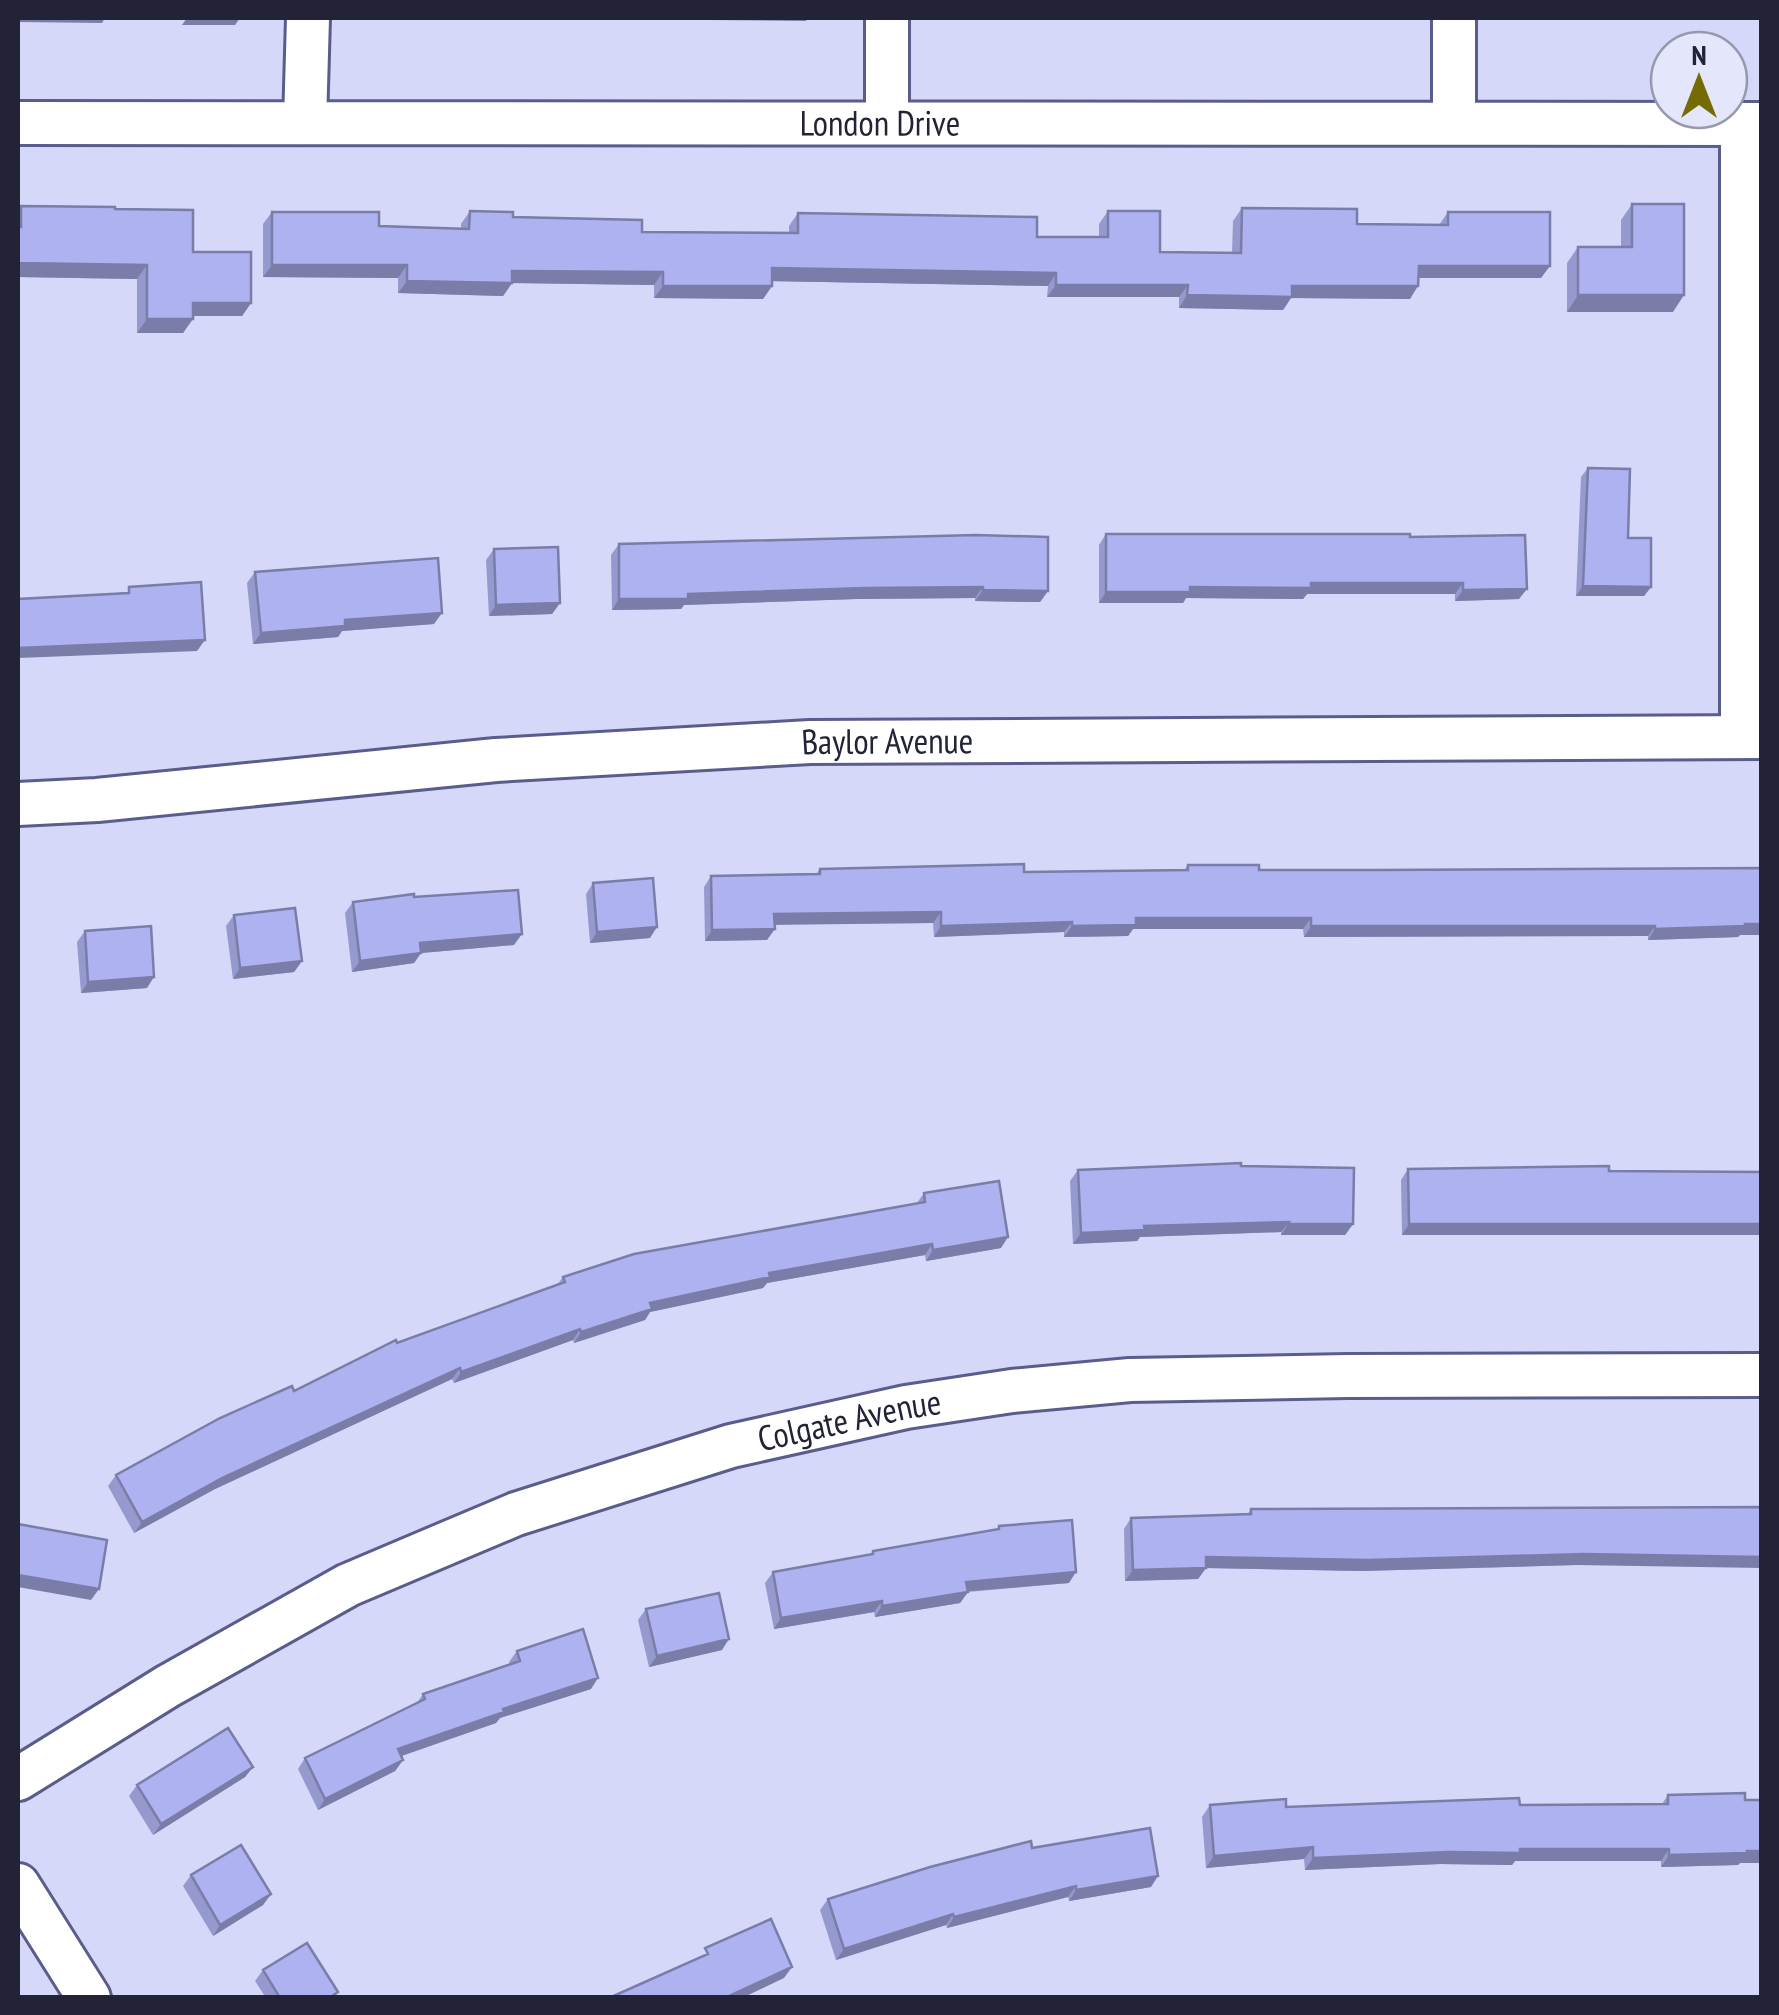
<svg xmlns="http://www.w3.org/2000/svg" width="1779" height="2015" viewBox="0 0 1779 2015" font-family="'PT Sans Narrow',sans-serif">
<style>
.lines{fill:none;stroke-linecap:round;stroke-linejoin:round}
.minor-casing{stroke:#5a5c8b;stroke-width:48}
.minor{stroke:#fff;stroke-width:42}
.wall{fill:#9699ce}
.shaded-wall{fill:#7a7da8}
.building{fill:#afb2f0;stroke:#7a7da8;stroke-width:2.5}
.labels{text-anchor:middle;stroke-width:8;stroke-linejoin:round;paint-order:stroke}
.street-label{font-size:35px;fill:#222337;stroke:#e4e6fc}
</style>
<rect width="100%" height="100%" fill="#d5d8f8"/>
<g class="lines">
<g class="minor-casing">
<g id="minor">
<path d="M1454 18V123"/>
<path id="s1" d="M18 123 1762 124"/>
<path d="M305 123 308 18"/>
<path d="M887 123V18"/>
<path d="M1742 124V737"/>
<path id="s2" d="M18 804 97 800 496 760 810 742 1762 737"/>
<path id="s3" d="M18 1779 168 1686 348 1585 516 1514 731 1446 906 1407 1012 1391 1130 1380 1348 1376 1762 1375"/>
<path d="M18 1885 89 1998"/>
</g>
</g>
<use href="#minor" class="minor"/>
</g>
<path class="wall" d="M1632 204 1673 312H1567V263L1578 247H1621V220Z
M21 206 115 209 193 252 251 303 242 316H193L183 333H137V279L18 277V211Z
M1242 208 1357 224 1439 225 1448 212 1541 278H1418L1410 299 1291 298 1283 310 1179 308V297H1047L1048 286 772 281V286L763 299 654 298V285L512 283 503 296 398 293V278L263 277V224L272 212 379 226 461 229V224L470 211 642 232 789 233V226L798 213 1037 237H1099V224L1108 211 1160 252 1232 253 1233 221Z
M1588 468 1628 538 1651 587 1644 596H1576L1581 477Z
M1106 534 1410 537 1519 599 1455 601V594H1307L1303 599 1186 598 1183 603H1099V545Z
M619 544 1048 591 1040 602 975 601V598L856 599 684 605 681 609 612 610 611 555Z
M494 549 560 603 552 614 489 616 486 560Z
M255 572 434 624 342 631 338 637 253 644 247 583Z
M1188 865 1259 870 1762 935H1740L1738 937 1648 940V936L1304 937 1303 929H1133L1128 936 1064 937V932L934 937 933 923 774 924 767 940 705 941 704 887 711 876 816 874 820 869 1024 872 1184 870Z
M593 883 650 938 590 943 586 894Z
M414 897 514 945 421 953 414 963 352 972 345 913 353 902Z
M234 915 302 961 294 972 233 979 226 926Z
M85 931 147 988 81 993 77 942Z
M1241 1166 1353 1224 1345 1235H1281V1232L1140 1237 1137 1241 1073 1244 1070 1181 1078 1170Z
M1408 1169 1609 1171 1762 1235H1402L1401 1180Z
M924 1193 1001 1248 926 1261 925 1255 767 1283 763 1288 650 1312 645 1320 574 1343 573 1340 454 1383 452 1379 215 1489 134 1533 108 1486 116 1475 397 1343 557 1285 563 1277 917 1203Z
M1251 1509 1576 1565 1361 1571 1206 1568 1198 1579 1125 1581 1124 1529 1131 1518 1247 1515Z
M999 1526 1069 1583 968 1592 960 1603 875 1617 874 1612 774 1629 765 1583 773 1572 870 1555 873 1551 997 1529Z
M646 1609 722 1650 649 1667 638 1620Z
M517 1651 591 1689 500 1718 496 1723 401 1756 403 1760 395 1771 318 1810 298 1769 305 1758 417 1703 423 1694 510 1664 509 1662Z
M253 1767 245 1777 153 1835 129 1796 137 1785Z
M1668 1795 1740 1863 1738 1865 1661 1867V1861H1515L1512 1865 1440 1864 1305 1870 1304 1859 1206 1868 1202 1817 1210 1805 1286 1807 1662 1804Z
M1032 1848 1151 1887 1069 1901 1068 1897 947 1928 946 1925 836 1960 820 1910 828 1899Z
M191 1875 271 1894 263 1905 213 1936 183 1886Z
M263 1970 338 1992 334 1998H266L255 1981Z"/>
<path class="shaded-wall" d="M18 18H105L102 23 18 22Z
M187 18H240L235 25H182Z
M366 18H457L455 20 365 19Z
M598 18H808L806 21 597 19Z
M18 263 147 265 137 279 18 277Z
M272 265H407L398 278 263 277Z
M1419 266H1550L1541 278H1410Z
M772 268 1056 273 1048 286 763 281Z
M512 271 663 272 654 285 512 283 503 296 398 293 407 281Z
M1056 285H1188L1179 297H1047Z
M663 286H772L763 299 654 298Z
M1292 286H1418L1410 299 1291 298 1283 310 1179 308 1187 295Z
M1578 295H1684L1673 312H1567Z
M193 303H251L242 316H183Z
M147 319H193L183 333H137Z
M1311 583H1463L1455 594H1307L1303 599 1186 598 1183 603H1099L1106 592 1190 587Z
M1583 586 1651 587 1644 596H1576Z
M983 587 975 598 856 599 684 605 681 609 612 610 619 599 688 594 864 588Z
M1527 589 1519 599 1455 601 1463 590Z
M983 590 1048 591 1040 602 975 601Z
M560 603 552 614 489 616 496 605Z
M442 613 434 624 342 631 338 637 253 644 261 633 345 620Z
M205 640 197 651 18 658V648Z
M941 912 933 923 766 925 774 914Z
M1136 918H1311L1303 929H1133L1128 936 1064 937 1072 926Z
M1072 922 1064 932 934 937 941 926Z
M1745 924H1762V935H1740L1738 937 1648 940 1655 929Z
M1311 926H1655L1648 936 1304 937Z
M657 927 650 938 590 943 597 932Z
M775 929 767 940 705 941 712 930Z
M522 934 514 945 421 953 414 963 352 972 360 961 420 943Z
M302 961 294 972 233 979 240 968Z
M154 977 147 988 81 993 88 982Z
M1289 1222 1281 1232 1140 1237 1137 1241 1073 1244 1081 1233 1144 1226Z
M1288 1224H1353L1345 1235H1281Z
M1409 1224H1762V1235H1402Z
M1008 1237 1001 1248 926 1261 933 1250Z
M932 1244 925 1255 767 1283 763 1288 650 1312 645 1320 574 1343 581 1332 650 1303 769 1273Z
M580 1329 573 1340 454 1383 461 1372Z
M460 1368 452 1379 215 1489 134 1533 142 1522 222 1478Z
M1584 1554 1762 1557V1568L1576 1565 1361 1571 1206 1568 1198 1579 1125 1581 1133 1570 1206 1557Z
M1076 1572 1069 1583 958 1592 966 1582Z
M18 1575 99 1589 91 1600 18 1587Z
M968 1592 960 1603 875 1617 882 1606Z
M882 1601 874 1612 774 1629 781 1618Z
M729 1639 722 1650 649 1667 657 1656Z
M598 1678 591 1689 500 1718 496 1723 390 1760 398 1749 503 1709Z
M403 1760 395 1771 318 1810 325 1799Z
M253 1767 245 1777 153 1835 161 1824Z
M1313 1847 1304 1859 1206 1868 1214 1856Z
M1520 1849H1669L1661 1861H1515L1512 1865 1440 1864 1305 1870 1313 1858Z
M1747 1851H1762V1863H1740L1738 1865 1661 1867 1669 1855Z
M1158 1876 1151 1887 1069 1901 1076 1890Z
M1076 1886 1068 1897 947 1928 954 1917Z
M271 1894 263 1905 213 1936 220 1925Z
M953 1914 946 1925 836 1960 844 1949Z
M792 1967 784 1978 742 1998H725Z"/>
<path class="building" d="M1632 204H1684V295H1578V247H1632Z
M21 206 115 207V209L193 210V252H251V303H193V319H147V265L18 263V227H21Z
M1242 208 1357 209V224L1448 225V212H1550V266H1419L1418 286H1292V297L1187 295 1188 285H1056V273L772 268V286H663V272L512 271V283L407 281V265H272V212H379V226L469 229 470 211 513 212V217L642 220V232L798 233V213L1037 217V237H1108V211H1160V252L1241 253Z
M1588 468 1630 469 1628 538H1651V587L1583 586Z
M1106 534H1410V537L1525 535 1527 589 1463 590V583H1311V588L1190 587V592H1106Z
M976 535 1048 537V591L983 590V587L864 588 688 594V599H619V544Z
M558 547 560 603 496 605 494 549Z
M438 558 442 613 345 620V626L261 633 255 572Z
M201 582 205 640 18 648V599L129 593V587Z
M1024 864V872L1188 870V865H1259V870H1377L1762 868V924H1745V926L1655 929V926H1311V918H1136V925L1072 926V922L941 926V912L774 914 775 929 712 930 711 876 820 874V869Z
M653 878 657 927 597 932 593 883Z
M518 890 522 934 420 943 421 953 360 961 353 902 414 894V897Z
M295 908 302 961 240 968 234 915Z
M151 926 154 977 88 982 85 931Z
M1241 1163V1166L1354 1168 1353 1224H1288L1289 1222 1144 1226 1145 1230 1081 1233 1078 1170Z
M1609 1166V1171L1762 1172V1224H1409L1408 1169Z
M999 1181 1008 1237 933 1250 932 1244 769 1273 770 1277 650 1303 652 1309 581 1332 580 1329 461 1372 460 1368 222 1478 142 1522 116 1475 220 1418 292 1386 294 1391 396 1340 397 1343 565 1282 563 1277 634 1254 925 1202 924 1193Z
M1762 1507V1557L1584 1554 1368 1560 1206 1557V1568L1133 1570 1131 1518 1251 1514V1509Z
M1072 1520 1076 1572 966 1582 968 1592 882 1606V1601L781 1618 773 1572 873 1554V1551L999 1529V1526Z
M18 1524 107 1540 99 1589 18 1575Z
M719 1593 729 1639 657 1656 646 1609Z
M583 1629 598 1678 503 1709 504 1712 398 1749 403 1760 325 1799 305 1758 425 1699 423 1694 520 1661 517 1651Z
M228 1728 253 1767 161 1824 137 1785Z
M1745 1793V1800H1762V1851H1747V1853L1669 1855V1849H1520V1853L1448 1852 1313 1858V1847L1214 1856 1210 1805 1286 1799V1807L1519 1798 1520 1805 1668 1804V1795Z
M1150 1828 1158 1876 1076 1890V1886L954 1917 953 1914 844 1949 828 1899 930 1867 1031 1841 1032 1848Z
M241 1845 271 1894 220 1925 191 1875Z
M771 1919 792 1967 725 1998H609L708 1954 705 1948Z
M307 1943 338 1992 329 1998H280L263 1970Z"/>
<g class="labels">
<g class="street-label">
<text dy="12" stroke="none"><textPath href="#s1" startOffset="862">London Drive</textPath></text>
<text dy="12" stroke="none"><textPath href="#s2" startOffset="872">Baylor Avenue</textPath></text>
<text dy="12" stroke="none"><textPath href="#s3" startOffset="912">Colgate Avenue</textPath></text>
</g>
</g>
<rect width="1779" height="2015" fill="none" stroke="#222337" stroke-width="40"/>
<g transform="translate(1699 80)"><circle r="48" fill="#e4e6fc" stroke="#9698ad" stroke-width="2.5"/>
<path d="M0-8L18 38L0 25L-18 38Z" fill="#766a02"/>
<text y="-15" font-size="28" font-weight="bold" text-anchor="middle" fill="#222337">N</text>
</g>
</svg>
